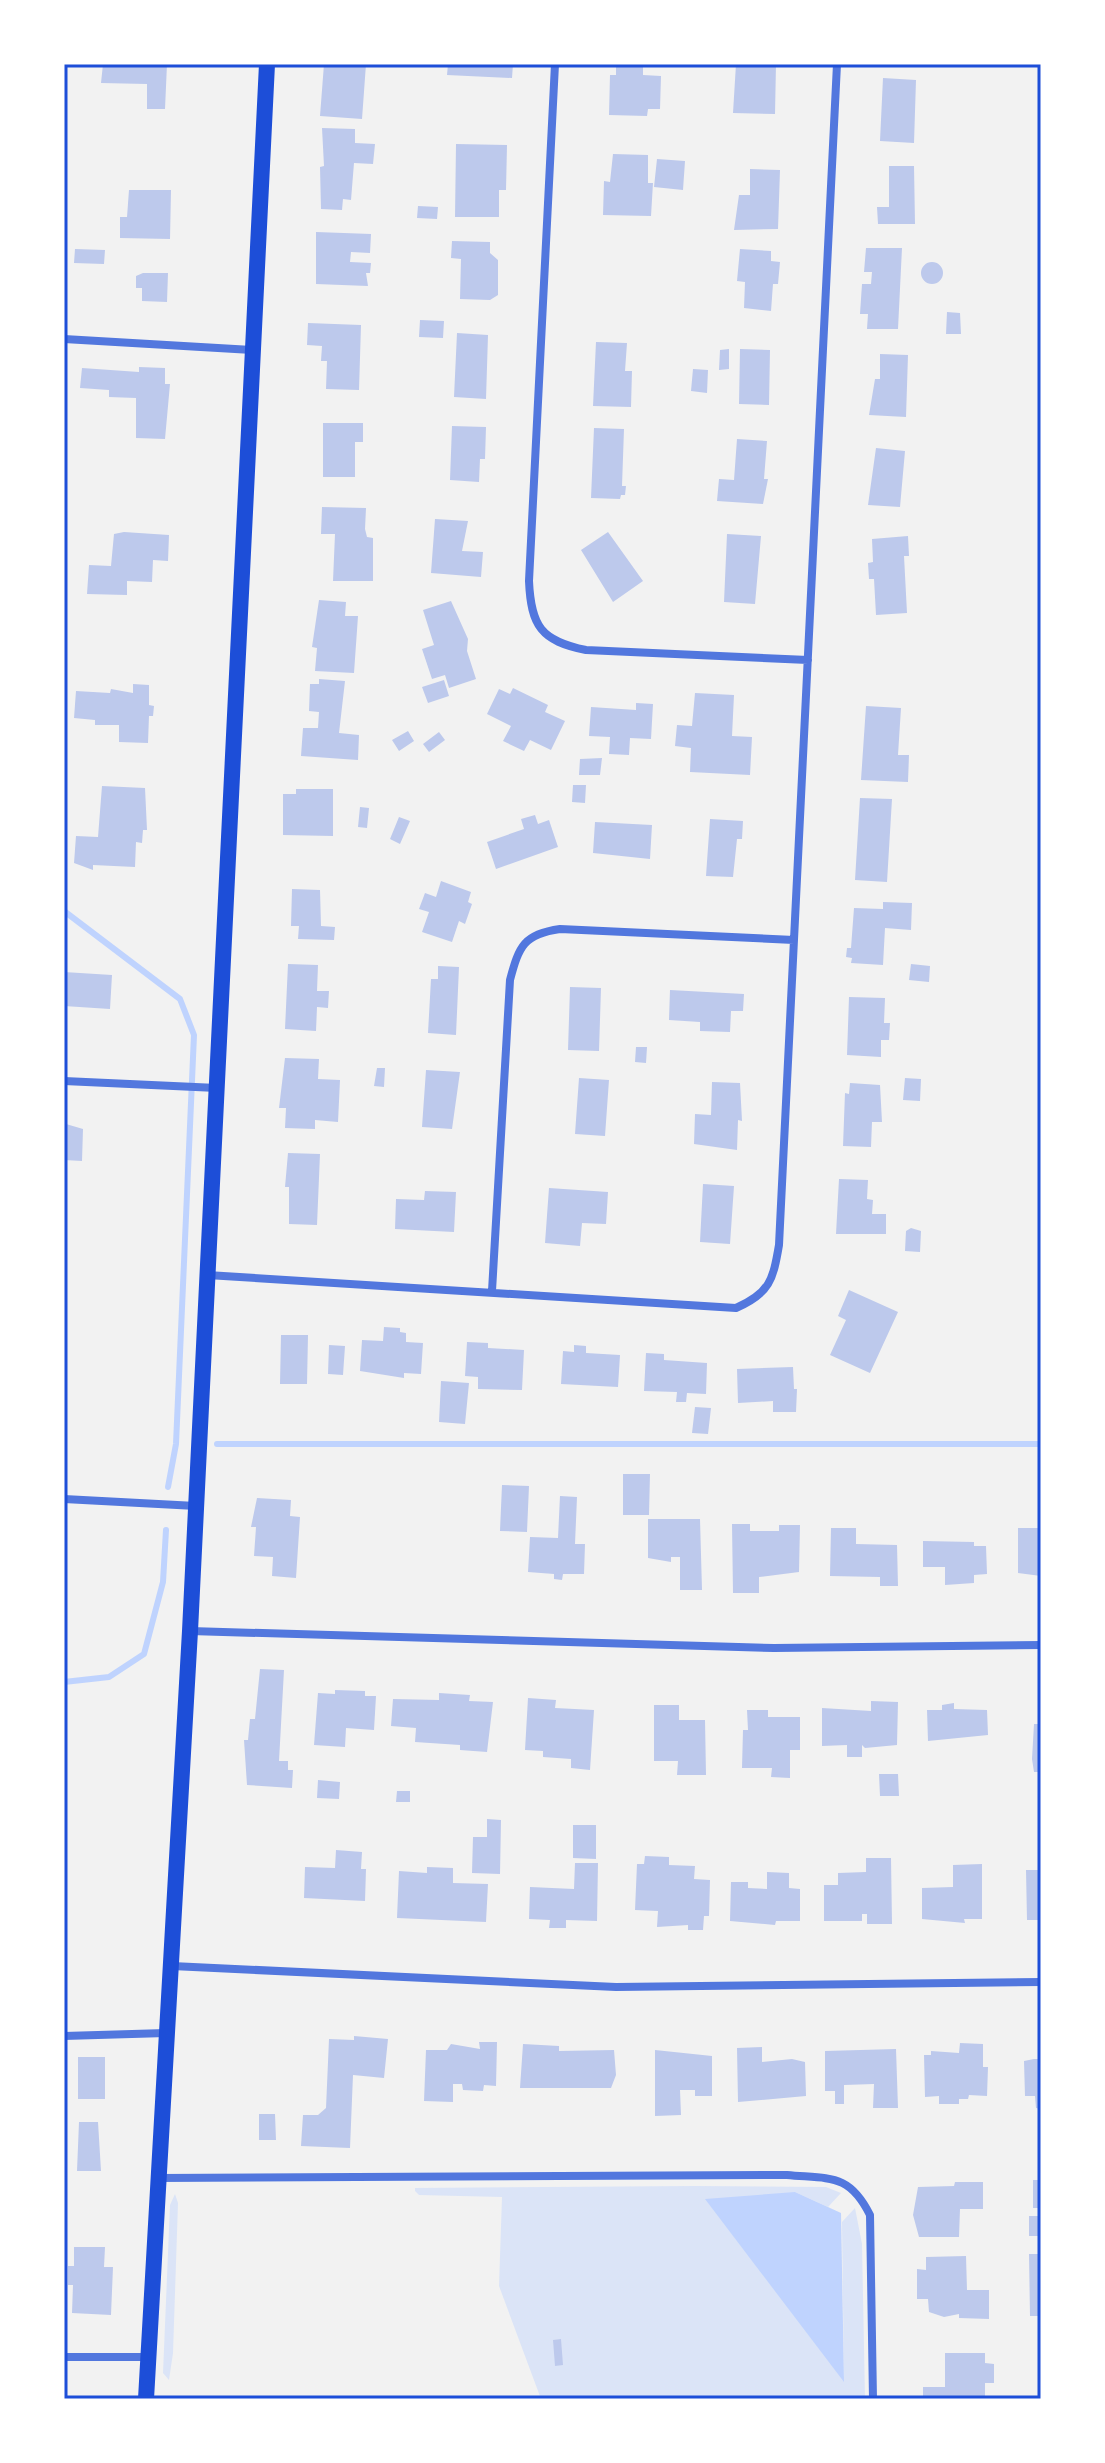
<svg xmlns="http://www.w3.org/2000/svg" width="1105" height="2463" viewBox="0 0 1105 2463" font-family="'Source Sans 3',sans-serif">
<style>
.green{fill:#dbe4f7}
.water{fill:#bfd3fe}
.lines{fill:none;stroke-linecap:round;stroke-linejoin:round}
.stream{stroke:#bfd3fe;stroke-width:6}
.building{fill:#bdc9ec}
.minor{stroke:#5277de;stroke-width:8}
.secondary{stroke:#1d4ed8;stroke-width:16}
.neatline{fill:none;stroke:#1d4ed8;stroke-width:3}
</style>
<rect width="100%" height="100%" fill="#f2f2f2"/>
<path class="green" d="M695 2186 826 2187 841 2193 828 2207 795 2192 844 2381 842 2222 855 2208 862 2244 865 2399H541L499 2286 502 2197 419 2195 415 2191V2188Z
M175 2194 178 2203 173 2353 169 2380 163 2373 170 2205Z"/>
<path class="water" d="M795 2192 841 2213 844 2382 705 2199Z"/>
<g class="lines">
<path class="stream" d="M64 911 180 999 194 1035 176 1444 168 1487
M217 1444H1041
M64 1682 109 1677 144 1654 163 1582 166 1530"/>
</g>
<path class="building" d="M103 64H167L165 109H147V84L101 83Z
M324 64H366L362 119 320 116Z
M448 64H513L512 78 447 75Z
M616 64H643V75L661 76 660 109H648L647 116 609 115 610 75H616Z
M736 64H776L775 114 733 113Z
M883 78 916 80 914 143 880 141Z
M322 128 355 129V143L375 144 373 164 354 163 351 200 343 199 342 210 321 209 320 167 324 166Z
M456 144 507 145 506 190H499V217H455Z
M613 154 648 155V183H653L651 216 603 215 604 181 610 182Z
M657 159 685 161 683 190 654 187Z
M889 166H914L915 224H878L877 207H889Z
M750 169 780 170 778 229 734 230 739 195H750Z
M129 190H171L170 239 120 238V217H127Z
M418 206 438 207 437 219 417 218Z
M316 232 371 234 370 253 351 252 350 262 371 263 370 273H366L368 286 316 284Z
M452 241 490 242V253L498 260V295L490 300 460 299 461 259 451 258Z
M866 248H902L898 329H867L868 314H860L862 284H871L872 272H864Z
M75 249 105 250 104 264 74 263Z
M740 249 771 251V261L780 262 778 284H773L771 311 744 308 745 282 737 281Z
M921 273a11 11 0 1 1 22 0a11 11 0 1 1-22 0Z
M143 273H168L167 302 142 301V288H136V276Z
M947 312 960 313 961 334H946Z
M420 320 444 321 443 338 419 337Z
M308 323 361 325 359 390 326 389 327 361H321L322 346 307 345Z
M457 333 488 335 486 399 454 397Z
M596 342 627 343 625 371H632L631 407 593 406Z
M729 349V369L719 370 720 350Z
M740 349 770 350 769 405 739 404Z
M880 354 908 355 906 417 869 415 875 379H880Z
M139 367 165 368V384H170L165 439 136 438V398L109 397V390L80 388 82 368 139 372Z
M693 369 708 370 707 393 691 391Z
M323 423H363V442H355V477H323Z
M452 426 486 427 485 459H480L479 482 450 480Z
M594 428 624 429 622 486H626L625 495H621L620 499 591 498Z
M737 439 767 441 764 479H768L763 504 717 501 719 479 734 480Z
M876 448 905 451 900 507 868 505Z
M322 507 366 508 365 529 367 537 373 538V581H333L335 534H321Z
M435 519 468 521 462 551 483 552 481 577 431 573Z
M124 532 169 535 168 561 153 560 152 582 127 581V595L87 594 89 565 111 566 114 534Z
M608 532 643 581 613 602 581 550Z
M727 534 761 536 755 604 724 602Z
M908 536 909 556H904L907 613 876 615 874 579H869L868 563 873 562 872 539Z
M319 600 346 602 345 616H358L354 673 315 671 317 648 312 647Z
M451 601 468 639 467 651 476 679 449 688 445 675 432 679 422 649 434 645 423 610Z
M319 679 345 681 339 733 359 735 358 760 301 756 303 728H318L319 712 309 711 310 684H319Z
M444 680 449 696 428 703 422 687Z
M133 684 149 685V705L154 706 153 716H149L148 743 119 742V725H95V720L74 718 76 691 110 693 111 689 133 693Z
M513 688 548 705 545 712 565 721 551 750 530 740 524 751 503 741 511 726 487 714 499 689 510 694Z
M695 693 734 695 732 736 752 737 750 775 690 772 691 748 675 746 677 725 692 726Z
M636 703 653 704 651 739 630 738 629 755 609 754 610 737 589 736 591 707 636 710Z
M866 706 901 708 898 755H909L908 782 861 780Z
M408 731 414 741 399 751 392 740Z
M439 732 445 740 429 752 423 744Z
M602 758 600 775H579L580 759Z
M573 785H586L585 803 572 802Z
M102 786 145 788 147 830H143L142 843 136 842 135 867 93 865V870L74 863 76 836 98 837Z
M296 789H333V836L283 835V794H296Z
M860 798 892 799 887 882 855 880Z
M360 807 369 808 367 828 358 827Z
M535 815 538 824 549 820 558 847 496 869 487 842 524 829 521 819Z
M399 817 410 821 400 844 390 839Z
M710 819 743 821 742 839H737L733 877 706 876Z
M595 822 652 825 650 859 593 853Z
M441 881 471 892 468 902 472 904 465 924 459 921 452 942 422 932 429 912 419 909 425 893 436 897Z
M292 889 320 890 321 926 335 927 334 940 298 939 299 926H291Z
M883 902 912 903 911 930 885 928 883 965 851 963 852 958 846 957 847 948H851L854 908 883 909Z
M288 964 318 965 317 991H329L328 1008 317 1007 316 1031 285 1029Z
M911 964 930 966 929 982 909 980Z
M438 966 459 967 456 1035 428 1033 431 979H438Z
M64 972 112 975 110 1009 64 1006Z
M570 987 601 988 599 1051 568 1050Z
M670 990 744 994 743 1011H731L730 1032 700 1031V1022L669 1020Z
M849 997 885 998 884 1023H890L889 1040H881V1057L847 1055Z
M636 1047H647L646 1063 635 1062Z
M285 1058 319 1059 318 1079 340 1080 338 1122 315 1120V1129L285 1128 286 1108H279Z
M377 1068H385L384 1087 374 1086Z
M426 1070 460 1072 452 1129 422 1127Z
M579 1078 609 1080 605 1136 575 1134Z
M905 1078 921 1079 920 1101 903 1100Z
M712 1082 740 1083 742 1121 738 1120 737 1150 694 1144 695 1114 711 1115Z
M850 1083 880 1085 882 1122H872L871 1147 843 1146 845 1093 849 1094Z
M66 1124 83 1129 82 1161 64 1160Z
M288 1153 320 1154 317 1225 289 1224V1187H285Z
M839 1179 868 1180 867 1199 873 1200 872 1214H886V1234H836Z
M703 1184 734 1186 730 1244 700 1242Z
M549 1188 608 1192 606 1224 582 1223 580 1246 545 1243Z
M425 1191 456 1192 454 1232 395 1229 396 1199 424 1200Z
M911 1228 921 1231 920 1252 905 1251 906 1231Z
M849 1290 898 1312 870 1373 830 1355 846 1320 838 1316Z
M384 1327 400 1328V1332L406 1333V1342L423 1343 421 1374 404 1373V1378L360 1371 362 1340 383 1341Z
M281 1335H308L307 1384H280Z
M467 1342 488 1343V1348L524 1350 522 1390 478 1389V1377L465 1376Z
M329 1345 345 1346 343 1375 328 1374Z
M574 1345 586 1346V1353L620 1355 618 1387 561 1384 563 1351 574 1352Z
M646 1353 664 1354V1360L707 1363 706 1394 687 1393 686 1402H676L677 1392 644 1391Z
M793 1367 794 1389H797L796 1412H773V1401L738 1403 737 1369Z
M441 1381 469 1383 465 1424 439 1422Z
M695 1407 711 1408 708 1434 692 1433Z
M623 1474H650L649 1515H623Z
M502 1485 529 1486 527 1532 500 1531Z
M560 1496 577 1497 575 1544H585L584 1574H563L562 1580 554 1579V1574L528 1572 530 1537 558 1538Z
M257 1498 291 1500 290 1516 300 1517 296 1578 272 1576 273 1557 254 1556 256 1527H251Z
M648 1519H700L702 1590H680V1557H671V1562L648 1558Z
M732 1524H750V1531H779V1525H800L799 1572 759 1577V1593H733Z
M831 1528H856V1544L897 1545 898 1586H880V1577L830 1576Z
M1018 1528H1039L1041 1576 1018 1573Z
M923 1541 974 1542V1546H986L987 1574 974 1575V1583L945 1585V1567H923Z
M260 1669 284 1670 279 1761H288V1770H293L292 1788 247 1785 244 1740H248L250 1719H255Z
M335 1690 365 1691V1696H376L374 1730 346 1728 345 1747 314 1745 318 1693 335 1694Z
M439 1693 470 1695 469 1701 493 1702 487 1752 460 1750V1745L415 1742 416 1728 391 1726 393 1699 439 1700Z
M528 1698 556 1700 555 1708 594 1710 590 1770 571 1768V1759L543 1757V1751L525 1750Z
M871 1701 898 1702 897 1745 865 1748 862 1745V1757H847V1745L822 1746V1708L871 1711Z
M954 1703V1709L987 1710 988 1735 928 1741 927 1710H942V1705Z
M654 1705H679V1720H705L706 1775H677L678 1761H654Z
M747 1710H768V1717H800V1750H790V1778L771 1777 772 1768H742L743 1730H748Z
M1034 1724H1041V1772H1034L1032 1759Z
M879 1774H898L899 1796H880Z
M318 1780 340 1782 339 1799 317 1798Z
M397 1791H410V1802H396Z
M487 1819 501 1820 500 1874 472 1873 473 1837H487Z
M573 1825H596V1859L573 1858Z
M336 1850 362 1852 361 1869H366L365 1901 304 1898 305 1867 335 1868Z
M645 1856 669 1857V1865L695 1866 694 1879 710 1880 709 1916H704L703 1930H688V1925L657 1927 658 1911 635 1910 637 1864H644Z
M866 1858H891L892 1924H867V1914H862V1921H824V1885H838V1873L866 1872Z
M575 1863H598L597 1921 566 1920V1928H549L550 1920 529 1919 530 1887 574 1889Z
M982 1864V1919H964L965 1923 922 1919V1888L953 1887V1865Z
M427 1867 453 1868V1883L488 1884 486 1922 397 1918 399 1871 427 1873Z
M1026 1870H1041V1920H1027Z
M767 1872 789 1873V1888L800 1889V1921H776L775 1925 730 1921 731 1882H748V1888L767 1889Z
M354 2036 388 2039 384 2078 353 2075 350 2148 301 2146 303 2115H318L326 2108 329 2039 354 2040Z
M479 2042H497L496 2086 484 2085 483 2091 463 2090 462 2084H453V2102L424 2101 426 2050H447L451 2044 480 2049Z
M960 2043 983 2044V2067H988L987 2096 969 2095 968 2099H959V2104H939V2096L925 2097 924 2055H931V2051L959 2053Z
M523 2044 559 2046V2051L614 2050 616 2075 611 2088H520Z
M762 2047V2062L792 2059 805 2062 806 2096 738 2102 737 2048Z
M896 2049 898 2108H873L874 2084 844 2085V2104H835V2091H825V2051Z
M655 2050 712 2056V2096H695V2090H680L681 2115 655 2116Z
M78 2057H105V2099H78Z
M1034 2059H1041V2109L1036 2108 1035 2096H1025L1024 2061Z
M259 2114H275L276 2140H259Z
M79 2122H98L101 2171H77Z
M1033 2180H1041V2208H1033Z
M955 2182H983V2209H960L959 2237H919L913 2215 918 2187 954 2186Z
M1029 2216H1041V2236H1029Z
M74 2247H105L104 2267H113L111 2315 72 2313 73 2285H68V2266H74Z
M1029 2254H1041V2316H1030Z
M966 2256 967 2290H989V2319L959 2318V2314L944 2317 929 2312 928 2299H917V2269L926 2270V2257Z
M561 2339 563 2365 555 2366 553 2340Z
M945 2353H985V2363L994 2364V2383H985V2399H923V2387H945Z"/>
<g class="lines">
<path class="minor" d="M555 64 529 581C531 626 541 641 586 650L808 660
M64 339 252 350
M64 1081 217 1088
M207 1275 736 1308C770 1293 773 1280 779 1245L837 64
M492 1291 510 980C519 946 524 934 560 929L794 940
M64 1499 196 1506
M190 1631 774 1648 1041 1645
M172 1966 616 1987 1041 1982
M64 2036 166 2033
M158 2178 787 2175C830 2179 849 2173 870 2215L873 2399
M64 2357H147"/>
<path class="secondary" d="M146 2399 190 1631 267 64"/>
</g>
<rect width="1105" height="2463" fill="none" stroke="#ffffff" stroke-width="132"/>
<rect x="66" y="66" width="973" height="2331" class="neatline"/>
</svg>
